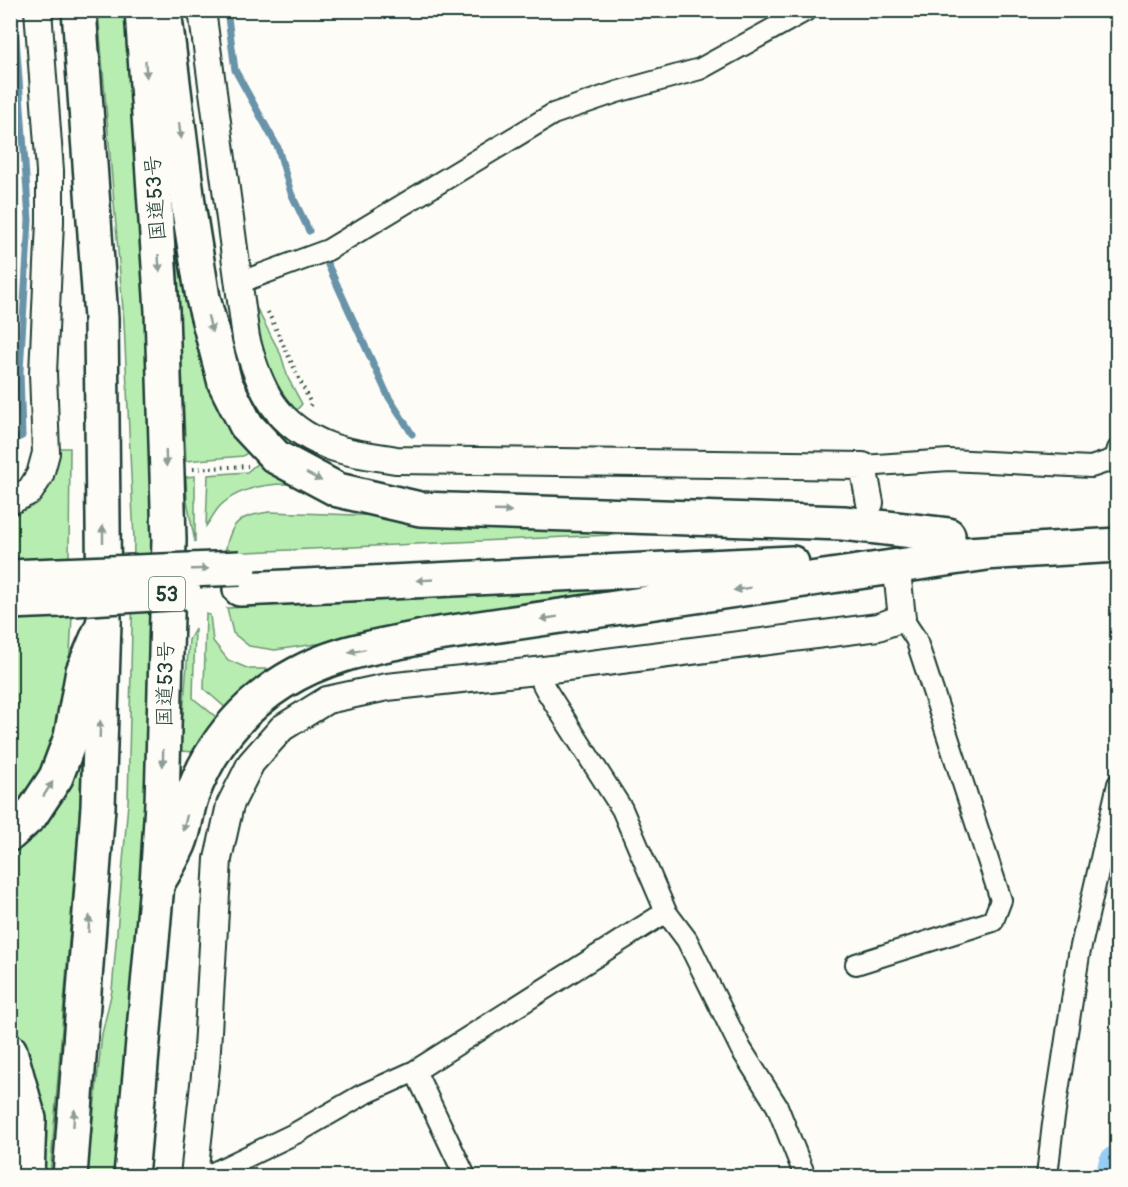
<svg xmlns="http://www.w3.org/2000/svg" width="1128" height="1187" viewBox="0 0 1128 1187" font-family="Pangolin,'Klee One',sans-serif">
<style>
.green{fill:#b7edb0;stroke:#6b9572;stroke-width:1.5}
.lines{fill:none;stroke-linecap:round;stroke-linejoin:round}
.stream{stroke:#6793a8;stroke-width:7}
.river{stroke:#97ccf5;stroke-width:40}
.minor-casing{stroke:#1f3d34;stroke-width:24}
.tertiary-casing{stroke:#1f3d34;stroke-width:30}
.trunk-casing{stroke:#1f3d34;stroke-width:38}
.motorway-casing{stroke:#1f3d34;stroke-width:38}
.path{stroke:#1f3d34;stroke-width:4;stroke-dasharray:1.5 4.5;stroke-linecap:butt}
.minor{stroke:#fdfcf7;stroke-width:20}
.tertiary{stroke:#fdfcf7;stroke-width:26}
.trunk{stroke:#fdfcf7;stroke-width:33}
.motorway{stroke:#fdfcf7;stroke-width:33}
.motorway-bridge-casing{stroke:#1f3d34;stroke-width:38;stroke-linecap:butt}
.motorway-bridge{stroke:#fdfcf7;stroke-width:33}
.oneway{fill:#8e9c96}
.labels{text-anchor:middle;stroke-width:4.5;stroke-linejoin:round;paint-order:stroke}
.shield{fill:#fdfcf7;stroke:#62766e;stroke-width:1.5}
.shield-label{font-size:20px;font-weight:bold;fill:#1f3d34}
.street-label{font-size:21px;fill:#1f3d34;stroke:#fdfcf7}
</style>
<rect width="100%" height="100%" fill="#fdfcf7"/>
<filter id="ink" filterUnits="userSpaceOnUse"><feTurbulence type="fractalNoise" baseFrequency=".0167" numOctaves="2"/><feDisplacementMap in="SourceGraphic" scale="12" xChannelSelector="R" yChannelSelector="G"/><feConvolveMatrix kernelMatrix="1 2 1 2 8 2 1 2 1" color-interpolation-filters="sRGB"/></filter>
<g filter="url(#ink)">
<path class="green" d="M130 10 150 320 155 539 150 802 117 1176H87L102 1034 112 991 128 803 134 540 124 322 98 11Z
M177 252H183C187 282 189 314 196 344 204 383 226 419 248 452L243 456 186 461Z
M254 309H257L281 355 288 378 302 404 295 412 280 392 268 367Z
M57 448H70L69 558 11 564V517L39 498Z
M259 462 288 484C264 484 238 488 220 506 215 511 211 520 206 526L208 475 247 472Z
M195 476V542L187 501 186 477Z
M269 512 652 525 653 533 225 553C231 521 238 517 269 512Z
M656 587 378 635 275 650 249 646 233 633 227 608Z
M72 613C70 673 64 774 11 812V617Z
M206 614 210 615 213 641 228 660 249 669H276L227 709 204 689Z
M195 629 193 698 216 717 195 752 180 751 189 640Z
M77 766H81L80 804 50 1176H40L41 1122 11 1020 10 855 35 837 63 800Z"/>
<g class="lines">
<path class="stream" d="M227 10 235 70 278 148 291 193 309 231
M328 265 388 396 412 434
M10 441 22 436 20 371 29 220 14 10"/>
<path class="river" d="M1116 1176 1118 1165"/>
<g class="minor-casing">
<path id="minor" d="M238 283 328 250 553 114 617 92 700 69 807 10
M863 466 949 460 1091 467 1115 459 1118 449
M536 671 546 690 622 809 666 912 687 940 741 1049 777 1106 805 1176
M856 964 993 921 1001 900 916 639 902 618
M415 1071 465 1176
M207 1176 296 1133 362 1095 415 1071 666 912
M1047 1176 1053 1124 1079 955 1118 784"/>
</g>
<g class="tertiary-casing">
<path id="tertiary" d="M202 10 246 338C259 389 276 426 329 446 349 454 375 456 396 460L863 466 870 503
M10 501 30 491 40 475 46 453 43 373 50 222V171L38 10
M194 1176 206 1066 218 859 230 805 251 763 282 728 327 700 387 687 536 671 878 627 902 618 898 581"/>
</g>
<g class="trunk-casing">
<path id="trunk" d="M70 1176 98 807 104 622 101 318 79 10
M131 1176 157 884 162 803 169 540 162 311 142 10"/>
</g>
<g class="motorway-casing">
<path id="motorway" d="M164 10 189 211 203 298 225 383 246 425 276 457 338 490 420 509 843 523 948 535
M967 554 1118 545
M10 577 58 575
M240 589 792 563
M10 602 59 600
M10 834 31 815 56 777 71 737 83 671 104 622
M157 884C165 871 173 857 179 844 186 828 186 810 192 795 219 724 271 677 343 655 371 646 402 642 432 635L987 553
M10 1051 29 1119 27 1176"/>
</g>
<path class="path" d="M268 312 311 404 308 408
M193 469 248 466"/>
<use href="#minor" class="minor"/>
<use href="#tertiary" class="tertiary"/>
<use href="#trunk" class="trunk"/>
<use href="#motorway" class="motorway"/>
<g class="motorway-bridge-casing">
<path id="motorway-bridge" d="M58 575 240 568
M59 600 184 592"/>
</g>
<use href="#motorway-bridge" class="motorway-bridge"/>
</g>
<defs><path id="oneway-solid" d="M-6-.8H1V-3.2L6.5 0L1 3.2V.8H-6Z" transform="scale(1.5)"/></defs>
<g class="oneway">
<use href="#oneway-solid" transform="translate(146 69) rotate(86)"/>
<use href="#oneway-solid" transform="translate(180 131) rotate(83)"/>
<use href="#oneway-solid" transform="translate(159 263) rotate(86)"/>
<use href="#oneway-solid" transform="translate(210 324) rotate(76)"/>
<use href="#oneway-solid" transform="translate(166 458) rotate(88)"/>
<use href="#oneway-solid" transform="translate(314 477) rotate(28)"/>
<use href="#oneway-solid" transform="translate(503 511) rotate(2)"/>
<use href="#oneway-solid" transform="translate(103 534) rotate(-90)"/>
<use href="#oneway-solid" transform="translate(200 569) rotate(-2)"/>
<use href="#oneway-solid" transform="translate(425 580) rotate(177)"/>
<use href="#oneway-solid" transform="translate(742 589) rotate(171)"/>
<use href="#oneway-solid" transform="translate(549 618) rotate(171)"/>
<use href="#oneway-solid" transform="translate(357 651) rotate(168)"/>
<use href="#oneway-solid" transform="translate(100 729) rotate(-88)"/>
<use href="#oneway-solid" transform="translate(163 758) rotate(91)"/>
<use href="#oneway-solid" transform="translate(48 789) rotate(-57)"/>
<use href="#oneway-solid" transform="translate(185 823) rotate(104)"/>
<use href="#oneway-solid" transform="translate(89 924) rotate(-86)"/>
<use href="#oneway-solid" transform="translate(74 1118) rotate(-86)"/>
</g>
</g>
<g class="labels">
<rect class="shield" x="149" y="577" width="36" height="34" rx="4.5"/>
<g class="shield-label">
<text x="167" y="601">53</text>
</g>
<g class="street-label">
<text transform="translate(155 198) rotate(-94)" y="7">国道53号</text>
<text transform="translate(165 684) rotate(-89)" y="7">国道53号</text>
</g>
</g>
<rect width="1128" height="1187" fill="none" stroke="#fdfcf7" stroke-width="36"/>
<rect x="18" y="18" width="1092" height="1151" fill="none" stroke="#1f3d34" stroke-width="2" filter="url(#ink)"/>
</svg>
